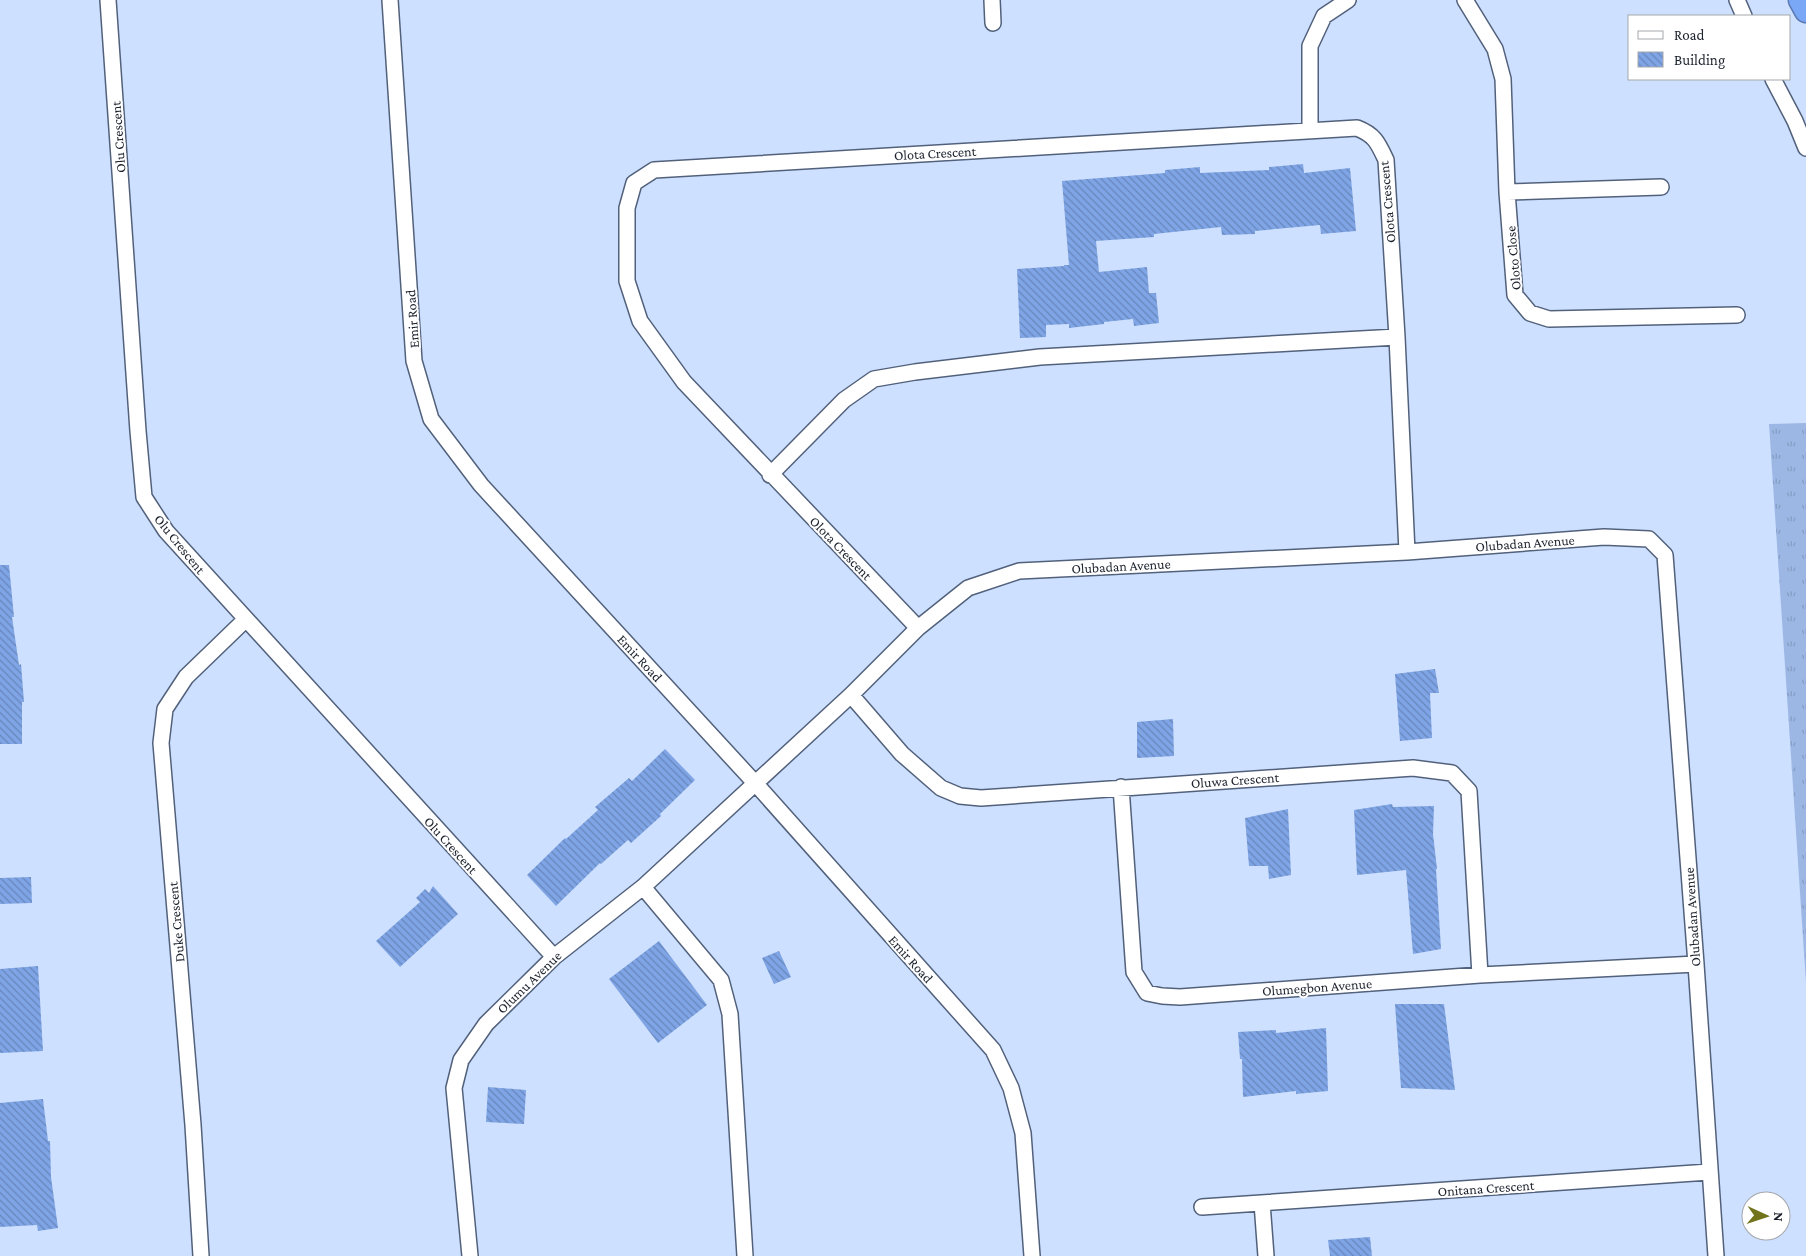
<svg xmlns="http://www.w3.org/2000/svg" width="1806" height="1256" viewBox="0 0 1806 1256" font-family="'Crimson Pro',serif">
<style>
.grass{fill:url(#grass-tufts)}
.building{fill:url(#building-back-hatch)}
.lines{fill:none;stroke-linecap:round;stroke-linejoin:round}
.minor-casing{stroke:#52617b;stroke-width:18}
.highway-casing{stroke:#5a79b0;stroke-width:25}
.minor{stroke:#fff;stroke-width:15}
.highway{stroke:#7ba8f6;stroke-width:22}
.labels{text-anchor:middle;stroke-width:4;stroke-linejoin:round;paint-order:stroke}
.street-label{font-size:14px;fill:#1c222d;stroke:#fff}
</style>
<defs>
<pattern id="grass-tufts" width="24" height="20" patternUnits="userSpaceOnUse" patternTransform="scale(1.25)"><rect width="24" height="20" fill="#9cb7e4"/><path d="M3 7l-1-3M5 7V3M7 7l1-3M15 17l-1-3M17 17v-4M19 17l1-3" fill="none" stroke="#869dc4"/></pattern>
<pattern id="building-back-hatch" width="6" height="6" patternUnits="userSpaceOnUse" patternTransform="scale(1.25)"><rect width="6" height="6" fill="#7fa5e6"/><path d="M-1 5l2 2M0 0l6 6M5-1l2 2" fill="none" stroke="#6786bb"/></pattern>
</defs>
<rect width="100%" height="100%" fill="#cee0ff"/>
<path class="grass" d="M1806 423V983L1769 424Z"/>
<path class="building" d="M1303 164 1304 173 1350 168 1356 231 1321 234 1320 225 1255 231V234L1222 235 1221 227 1154 234V237L1096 241 1099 272 1147 267 1149 293H1156L1159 323 1134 326 1133 319 1104 322V324L1069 328V324L1046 325V337L1020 338 1017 269 1064 266V265H1069L1062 181 1165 173V170L1200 167V173L1269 170V167Z
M0 565H9L14 617H12L19 665 21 664 24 702H22V744H0Z
M1435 669 1439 693H1430L1432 738 1400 741 1395 674Z
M1173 719 1174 756 1137 758V722Z
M665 749 695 780 660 814 661 816 631 843 628 840 601 864 600 863 556 906 527 875 565 838 566 839 598 810 595 807 629 778 632 781Z
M1392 804 1393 807 1434 806 1433 834 1437 869H1436L1441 949 1413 954 1406 870 1357 875 1354 810Z
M1288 809 1291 875 1269 879 1268 866H1249L1245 818Z
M31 877 32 903 0 904V878Z
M433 886 458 914 400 967 376 941 420 902 416 898 425 889 429 893Z
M659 941 707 1005 658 1043 609 979Z
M779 951 791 977 774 984 762 958Z
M38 966 43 1051 0 1053V969Z
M1395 1004H1444L1455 1090 1401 1088Z
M1326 1028 1328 1091 1296 1094V1091L1243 1097 1242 1059H1240L1238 1032 1276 1030V1033Z
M488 1087 526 1090 524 1124 486 1122Z
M43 1099 48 1141H50L51 1177 58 1228 38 1231 37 1225 0 1227V1103Z
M1370 1237 1372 1256H1330L1328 1240Z"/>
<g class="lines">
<g class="minor-casing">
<path id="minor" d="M108 0 138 431 144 497 166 531 554 957
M390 0 414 361 431 419 481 485 755 783 993 1050 1011 1088 1023 1133 1032 1256
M992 0 993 23
M1465 0 1495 49 1503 79 1507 192 1515 295 1530 313 1549 319 1737 315
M1737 0 1744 16
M1773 79 1795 121 1806 148
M1310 130V46L1324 16 1348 0
M1507 192 1661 187
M770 475 844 400 874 379 915 372 1040 357 1397 337
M918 628 684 382 640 321 627 281V208L634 183 654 170 1357 128C1375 135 1378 143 1386 160L1397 337 1407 552
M851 695 902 754 941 788 960 796 981 798 1413 768 1452 773 1469 791 1480 975
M1121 787 1134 972 1147 993 1162 996 1180 997 1480 975 1696 964
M643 887 721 980 730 1014 745 1256
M1262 1203 1266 1256
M1202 1207 1709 1172
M201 1256 193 1125 161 743 165 709 186 677 245 620
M470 1256 454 1088 461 1060 486 1024 554 957 643 887 851 695 918 628 968 588 1019 571 1407 552 1604 537 1649 539 1665 555 1696 964 1716 1256"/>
</g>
<g class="highway-casing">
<path id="highway" d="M1800 0 1806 11"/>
</g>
<use href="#minor" class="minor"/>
<use href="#highway" class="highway"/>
</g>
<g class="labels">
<g class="street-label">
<text transform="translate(118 137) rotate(-94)" y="5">Olu Crescent</text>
<text transform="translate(935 153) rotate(-3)" y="5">Olota Crescent</text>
<text transform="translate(1387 202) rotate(-95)" y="5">Olota Crescent</text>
<text transform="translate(1513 258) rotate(-95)" y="5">Oloto Close</text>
<text transform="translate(412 319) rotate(-94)" y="5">Emir Road</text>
<text transform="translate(1525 543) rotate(-4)" y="5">Olubadan Avenue</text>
<text transform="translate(180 544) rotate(51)" y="5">Olu Crescent</text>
<text transform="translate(841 548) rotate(46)" y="5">Olota Crescent</text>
<text transform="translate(1121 566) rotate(-3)" y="5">Olubadan Avenue</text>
<text transform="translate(640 658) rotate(47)" y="5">Emir Road</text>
<text transform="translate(1235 780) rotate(-4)" y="5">Oluwa Crescent</text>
<text transform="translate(451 845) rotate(48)" y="5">Olu Crescent</text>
<text transform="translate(1692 917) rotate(-94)" y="5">Olubadan Avenue</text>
<text transform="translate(176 922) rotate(-95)" y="5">Duke Crescent</text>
<text transform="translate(911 959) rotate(48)" y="5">Emir Road</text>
<text transform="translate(529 982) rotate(-44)" y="5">Olumu Avenue</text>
<text transform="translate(1317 987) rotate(-4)" y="5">Olumegbon Avenue</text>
<text transform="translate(1486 1188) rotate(-4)" y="5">Onitana Crescent</text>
</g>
</g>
<rect x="1628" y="15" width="162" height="65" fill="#ffffff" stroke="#a4a7ab"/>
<rect x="1638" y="31" width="25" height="8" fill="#ffffff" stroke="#a4a7ab"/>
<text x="1674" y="40" font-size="15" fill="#1c222d">Road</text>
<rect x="1638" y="52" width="25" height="15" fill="url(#building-back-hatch)" stroke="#a4a7ab"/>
<text x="1674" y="65" font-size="15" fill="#1c222d">Building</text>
<g transform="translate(1766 1216) rotate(93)"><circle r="24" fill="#ffffff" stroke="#a4a7ab"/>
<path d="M0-4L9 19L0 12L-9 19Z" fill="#71741a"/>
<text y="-8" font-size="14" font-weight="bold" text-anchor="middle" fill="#1c222d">N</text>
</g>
</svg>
